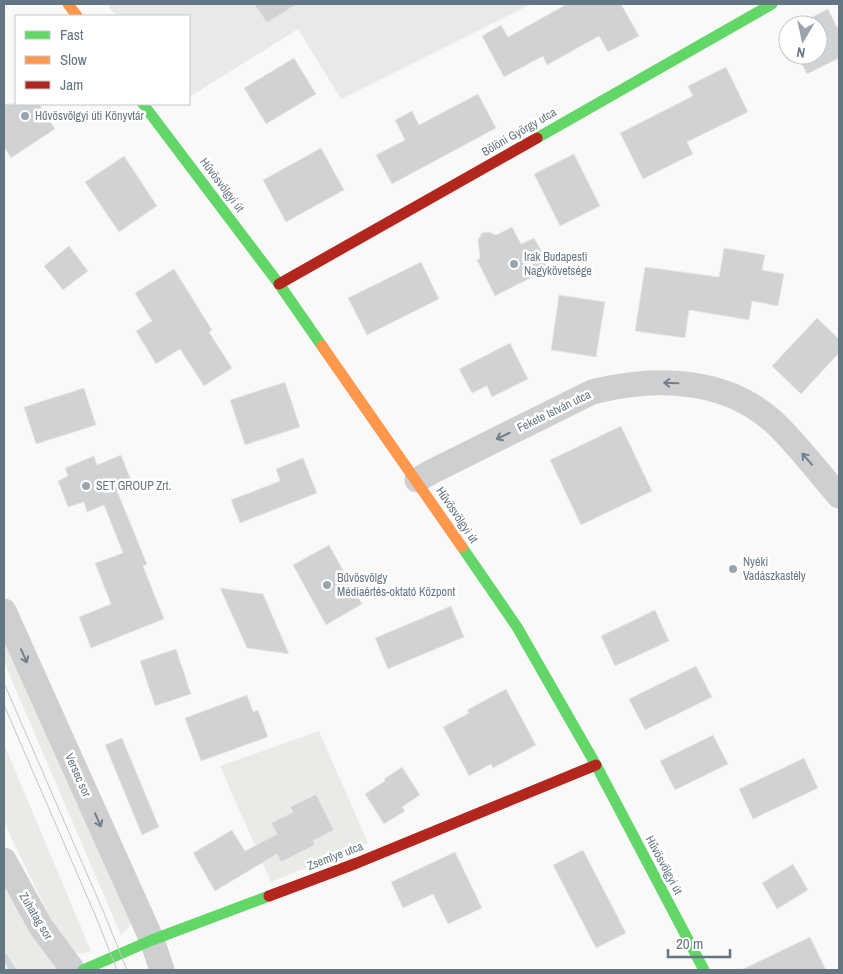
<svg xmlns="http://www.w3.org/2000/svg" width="843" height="974" viewBox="0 0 843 974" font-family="'Archivo Narrow',sans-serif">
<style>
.built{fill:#e8e9e9}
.green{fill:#e8ebe6}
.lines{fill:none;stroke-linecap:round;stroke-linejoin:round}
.stream{stroke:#ced6d9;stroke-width:6}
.building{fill:#d0d2d3;stroke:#e8e8e8}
.street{stroke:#cecfd0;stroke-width:25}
.fast{stroke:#63d668;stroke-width:11}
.slow{stroke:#ff974d;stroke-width:11}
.jam{stroke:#b3261e;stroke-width:11}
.tram{stroke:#c3c5c6;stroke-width:1}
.oneway{stroke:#707f8b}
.poi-dot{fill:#99a4ac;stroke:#fff;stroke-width:2}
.labels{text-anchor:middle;stroke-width:5;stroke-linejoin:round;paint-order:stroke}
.poi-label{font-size:12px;fill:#657683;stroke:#fff;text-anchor:start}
.street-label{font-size:12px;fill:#657683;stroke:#fff}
</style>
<rect width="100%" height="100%" fill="#f9f9f9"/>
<path class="built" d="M107 4H531L341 99 298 29 189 97V16H116Z"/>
<path class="green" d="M4 636 132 914 130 926 121 935 4 662Z
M319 731 368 843 271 882 220 766Z
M4 744 91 951 79 954 63 944 5 825 4 821Z
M4 883 58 970H4Z"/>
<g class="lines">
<path class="stream" d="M4 956 13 970"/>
</g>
<path class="building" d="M254 4H297L267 23Z
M567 4H621L639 36 608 52 599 36 547 65 543 56 504 77 482 36 501 25 508 37Z
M828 9 839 31V58L807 74 797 55H819L818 25H804L802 22Z
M294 58 316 94 266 124 244 88Z
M726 67 748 112 687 142 693 154 643 179 620 133 693 96 688 86Z
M478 94 496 128 392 184 376 155 405 140 395 120 412 111 419 125Z
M4 104H39L55 129 11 158 4 147Z
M321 148 344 190 286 222 263 180Z
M574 154 600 206 560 226 534 174Z
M124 156 157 206 119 232 85 182Z
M512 227 521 244 534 238 548 262V269L495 296 477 260 480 258 478 240 482 233 489 232 496 235Z
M69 246 88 271 63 290 44 266Z
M724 248 765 255 762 270 784 274 778 306 752 301 749 320 689 310 685 338 635 331 645 267 719 277Z
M421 262 439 299 367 335 348 298Z
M174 269 212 330 209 332 232 368 204 386 180 349 156 364 136 331 152 321 135 293Z
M559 295 605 302 596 357 551 350Z
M817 318 839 339V353L801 394 772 366Z
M510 343 528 379 492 397 487 386 472 393 459 369Z
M285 382 300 427 245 445 230 400Z
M84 388 96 425 36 444 24 407Z
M621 426 652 491 581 525 550 460Z
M121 455 133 485 117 491 147 564 143 566 164 619 91 648 79 617 111 604 95 563 123 553 104 505 87 512 84 502 68 507 58 481 68 476 65 468 94 456 97 465Z
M303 458 317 493 240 523 231 500 280 481 276 469Z
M329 545 362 604 326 625 293 565Z
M220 588 263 594 289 654 247 648Z
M451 606 464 637 388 669 375 638Z
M655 610 669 641 615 666 601 636Z
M176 649 191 694 155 706 140 661Z
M696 666 712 697 645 730 629 699Z
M506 689 536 745 493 768 491 764 469 776 443 727 469 713 467 710Z
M247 695 253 712 258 710 268 737 201 761 185 718Z
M713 735 728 764 675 790 660 761Z
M122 738 159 827 142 835 105 745Z
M804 758 818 788 753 819 739 789Z
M402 767 420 795 402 807 405 811 384 824 365 794 385 781 384 779Z
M316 794 334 830 313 841 315 845 281 862 277 854 215 891 193 853 232 830 245 851 277 834 271 823 293 812 290 807Z
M583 850 626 933 596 948 553 865Z
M455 852 482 908 448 924 433 894 403 908 391 882Z
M793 864 808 890 777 909 762 883Z
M810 937 826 970H741Z"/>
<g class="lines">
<path class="street" d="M417 480 433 471 592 392C656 376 729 377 779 427 800 448 819 473 839 496
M4 611 152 940 162 970
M4 860 41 927 73 970"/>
<path class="fast" d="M143 104 279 284 322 346
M537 138 772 4
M462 547 517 627 596 765 704 970
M83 970 152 940 269 896"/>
<path class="slow" d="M68 4 77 16
M322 346 462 547"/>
<path class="jam" d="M279 284 537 138
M269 896 357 863 596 765"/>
<path class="tram" d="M4 683 104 913 127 970
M4 705 96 917 117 970"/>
</g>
<defs><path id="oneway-shaft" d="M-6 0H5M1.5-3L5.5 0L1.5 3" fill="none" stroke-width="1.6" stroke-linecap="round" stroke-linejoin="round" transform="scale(1.25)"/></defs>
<g class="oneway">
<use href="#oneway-shaft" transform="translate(671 383) rotate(-178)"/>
<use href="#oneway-shaft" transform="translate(503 436) rotate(154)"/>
<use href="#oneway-shaft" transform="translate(807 459) rotate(-131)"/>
<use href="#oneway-shaft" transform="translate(24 656) rotate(66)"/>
<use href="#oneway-shaft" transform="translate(98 820) rotate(66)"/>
</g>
<g class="poi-dot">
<circle cx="25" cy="116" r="5"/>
<circle cx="514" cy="264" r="5"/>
<circle cx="86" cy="486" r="5"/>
<circle cx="733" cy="569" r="5"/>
<circle cx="327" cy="585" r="5"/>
</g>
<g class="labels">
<g class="poi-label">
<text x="35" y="120">Hűvösvölgyi úti Könyvtár</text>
<text x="524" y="261">Irak Budapesti<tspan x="524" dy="14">Nagykövetsége</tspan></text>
<text x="96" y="490">SET GROUP Zrt.</text>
<text x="743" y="566">Nyéki<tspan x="743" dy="14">Vadászkastély</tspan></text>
<text x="337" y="582">Bűvösvölgy<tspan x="337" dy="14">Médiaértés-oktató Központ</tspan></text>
</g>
<g class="street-label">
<text transform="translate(519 132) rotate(-30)" y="4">Bölöni György utca</text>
<text transform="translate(222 185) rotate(53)" y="4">Hűvösvölgyi út</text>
<text transform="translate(554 411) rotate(-26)" y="4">Fekete István utca</text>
<text transform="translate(457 515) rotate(56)" y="4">Hűvösvölgyi út</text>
<text transform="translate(78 775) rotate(66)" y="4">Versec sor</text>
<text transform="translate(335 856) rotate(-21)" y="4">Zsemlye utca</text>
<text transform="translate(664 865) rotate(62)" y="4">Hűvösvölgyi út</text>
<text transform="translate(36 916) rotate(59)" y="4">Zuhatag sor</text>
</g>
</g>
<rect width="843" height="974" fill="none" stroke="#657683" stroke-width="10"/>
<rect x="15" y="15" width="175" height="90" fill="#ffffff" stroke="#c1c8cd"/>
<rect x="25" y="31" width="25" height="8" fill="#63d668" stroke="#c1c8cd"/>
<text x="60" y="40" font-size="15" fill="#657683">Fast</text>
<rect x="25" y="56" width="25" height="8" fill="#ff974d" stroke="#c1c8cd"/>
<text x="60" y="65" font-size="15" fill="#657683">Slow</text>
<rect x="25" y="81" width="25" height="8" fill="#b3261e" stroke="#c1c8cd"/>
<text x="60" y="90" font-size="15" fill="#657683">Jam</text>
<g transform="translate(803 40) rotate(189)"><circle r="24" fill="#ffffff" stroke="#c1c8cd"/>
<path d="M0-4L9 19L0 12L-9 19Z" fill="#99a4ac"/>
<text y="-8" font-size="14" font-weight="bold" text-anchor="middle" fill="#657683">N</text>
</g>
<path d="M668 949v8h62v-8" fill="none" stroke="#657683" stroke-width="2.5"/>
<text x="676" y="949" font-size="15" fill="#657683" stroke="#ffffff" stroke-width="4" paint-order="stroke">20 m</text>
</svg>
